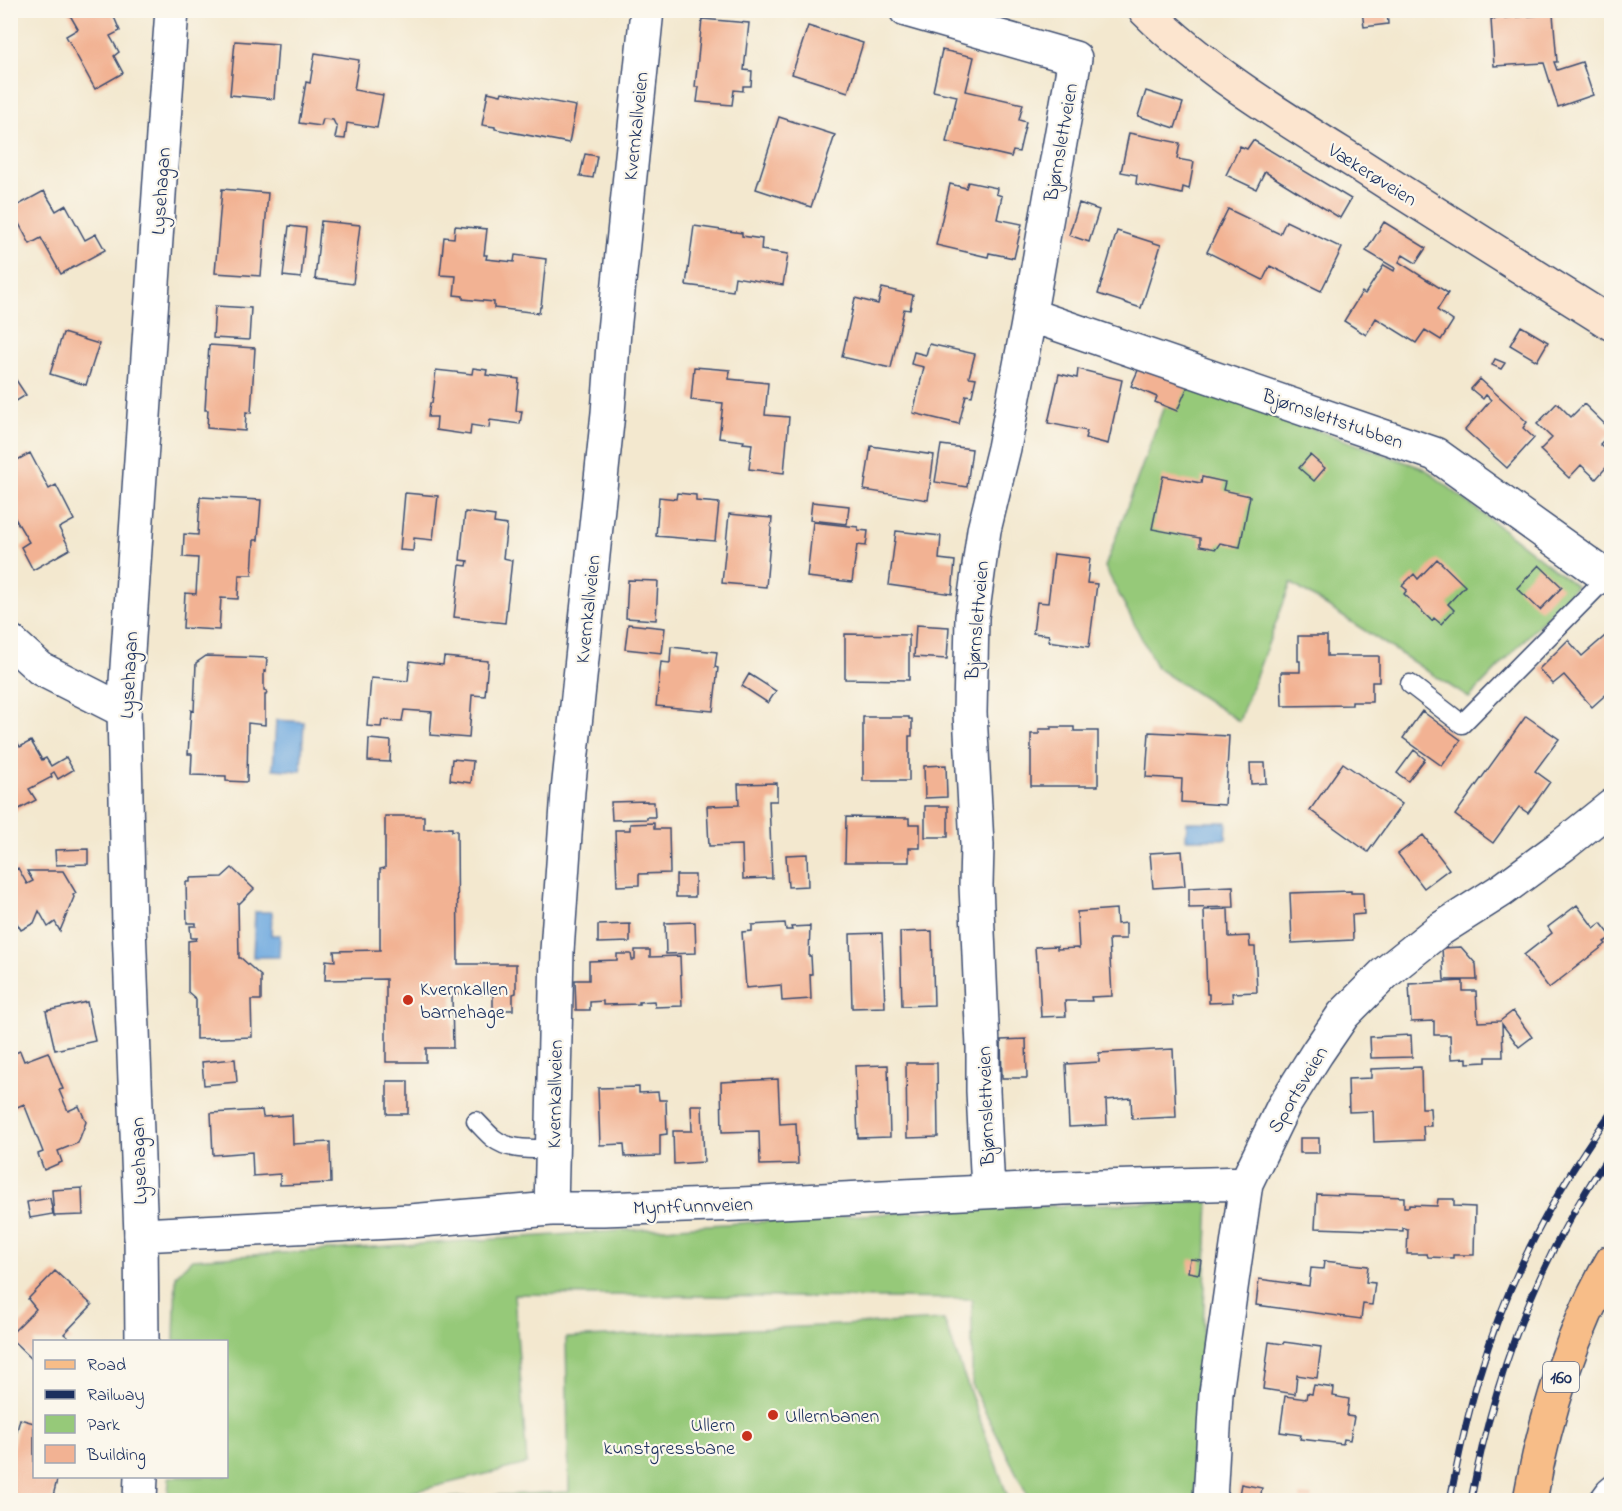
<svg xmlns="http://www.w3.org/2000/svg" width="1622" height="1511" viewBox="0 0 1622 1511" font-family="'Indie Flower',sans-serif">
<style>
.green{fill:#96c979;stroke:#587c6c;stroke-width:1.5}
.water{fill:#6ea9df;stroke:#446c9e;stroke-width:1.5}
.building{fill:#f2b293}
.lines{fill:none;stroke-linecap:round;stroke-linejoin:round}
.service-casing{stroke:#3b4b6f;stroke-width:21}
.minor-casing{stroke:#3b4b6f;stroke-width:36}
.tertiary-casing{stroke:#3b4b6f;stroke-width:36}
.secondary-casing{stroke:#3b4b6f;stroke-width:36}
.primary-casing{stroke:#3b4b6f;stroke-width:36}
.service{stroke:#fff;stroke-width:18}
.minor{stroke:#fff;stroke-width:33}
.tertiary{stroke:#fff;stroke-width:33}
.secondary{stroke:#fce5cf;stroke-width:33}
.primary{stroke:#f7bd88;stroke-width:33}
.rail-casing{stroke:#1b2f5e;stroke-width:7}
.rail{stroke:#fbf7ec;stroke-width:4.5;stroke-dasharray:14;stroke-linecap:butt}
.poi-dot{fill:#c8321e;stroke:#fbf7ec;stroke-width:2}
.labels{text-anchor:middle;stroke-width:4.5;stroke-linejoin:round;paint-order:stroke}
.shield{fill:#fbf7ec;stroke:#5e6b89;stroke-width:1.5}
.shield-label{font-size:18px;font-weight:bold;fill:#1b2f5e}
.street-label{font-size:20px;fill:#1b2f5e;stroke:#fbf7ec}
.poi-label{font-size:20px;fill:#1b2f5e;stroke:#fbf7ec;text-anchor:start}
</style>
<rect width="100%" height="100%" fill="#fbf7ec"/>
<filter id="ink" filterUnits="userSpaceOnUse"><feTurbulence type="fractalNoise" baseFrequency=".0167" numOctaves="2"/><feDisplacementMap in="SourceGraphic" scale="12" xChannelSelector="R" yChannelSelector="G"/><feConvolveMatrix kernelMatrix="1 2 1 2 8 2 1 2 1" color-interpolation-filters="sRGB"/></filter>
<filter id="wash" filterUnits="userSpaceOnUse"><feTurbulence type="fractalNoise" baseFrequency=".008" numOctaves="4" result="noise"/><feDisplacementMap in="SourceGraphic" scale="24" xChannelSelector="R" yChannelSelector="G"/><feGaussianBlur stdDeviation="1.35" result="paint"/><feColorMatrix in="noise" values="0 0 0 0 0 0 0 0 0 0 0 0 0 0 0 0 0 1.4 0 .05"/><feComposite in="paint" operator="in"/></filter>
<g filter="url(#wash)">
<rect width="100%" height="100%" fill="#f3e8cf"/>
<path class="green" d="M1174 379 1425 469 1576 586 1469 698 1291 583 1239 721 1157 668 1105 567Z
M1209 1201 1195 1500H1030L972 1386V1299L514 1294 527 1464 380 1500H168L169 1477 226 1476V1342L174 1341 176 1275 192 1259 953 1209Z
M944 1320 1009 1500H402L569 1492 566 1338Z"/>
<path class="water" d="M276 720 304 722 301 771 273 769Z
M1187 822H1227L1226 839H1186Z
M255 912H272L271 935H280L279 957H253Z"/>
<g id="blocks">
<path class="building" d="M67 10H111L120 31 110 36 119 52 114 56 123 73 95 89 66 36 78 29Z
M1362 10H1387L1388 24 1364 27Z
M1553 14 1557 62H1554L1557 70 1582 62 1593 95 1558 107 1544 63 1494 66 1491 19Z
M702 19 749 23 744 70 752 71 751 86H743V91L734 90 732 105 697 102 699 87H695Z
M808 26 863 43 848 92 792 74Z
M235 41 278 44 274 99 230 95Z
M942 50 974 57 966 91 1023 104 1019 120 1026 122 1019 152 1013 151 1011 157 946 142 957 96 933 91Z
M315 53 359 60 354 90 383 95 377 128 347 123 345 139 335 138 337 128 333 120 323 119 321 126 299 123 306 82 310 83Z
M1146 91 1183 103 1175 128 1138 116Z
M488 92 501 95 502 92 576 106 569 143 495 129V127L482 125Z
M779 117 835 135 811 207 756 189Z
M1129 133 1180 143 1177 159 1194 162 1189 189 1183 187 1182 194 1136 184 1137 175 1121 172Z
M1253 140 1351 199 1340 218 1267 173V172L1265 171 1256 189 1226 175 1240 146 1247 149Z
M585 154 597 156 593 178 580 176Z
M968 182 997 188 996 194 1002 196 997 219 1022 224 1014 258 989 253 988 257 936 245 950 184 966 188Z
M222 189 268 193 261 276 215 273Z
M44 191 56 211 66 205 85 240 96 234 105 250 61 274 41 238 30 244 11 209Z
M1079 203 1099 210 1089 242 1069 235Z
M1228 209 1280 234 1286 221 1342 248 1321 291 1270 266 1263 280 1207 252Z
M321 221 360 225 353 284 315 279Z
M1384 222 1426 248 1416 263 1403 255 1399 262 1448 293 1437 310 1453 321 1441 340 1425 330 1416 343 1376 318 1366 335 1344 321 1362 292 1365 294 1384 265 1394 271 1395 268 1366 251Z
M289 226 306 228 301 278 283 276Z
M455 226 487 229 484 255H487L486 259 514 262 515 255 546 259 541 307H540L539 313 494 308V302L463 299V296L454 295 456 276 440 275 444 237 454 238Z
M694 226 742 233V236L762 239 761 250 788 254 783 285 735 277 733 291 686 285Z
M1117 231 1161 245 1141 308 1098 294Z
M882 288 913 295 910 310 904 309 891 368 842 357 855 298 878 304Z
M215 306 251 308 249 340 213 338Z
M1521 326 1548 342 1537 361 1510 345Z
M63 333 99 344 86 385 50 374Z
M929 344 975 354 969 377 976 378 972 396 966 395 959 424 913 413 924 367 911 364 914 352 926 355Z
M209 345 255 348 251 413 246 412 245 431 207 428 208 410H205Z
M1495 359 1505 363 1501 369 1492 365Z
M1140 366 1188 386 1177 411 1155 402 1157 397 1131 386Z
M694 367 730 370 729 379 768 383 765 415 789 417 784 473 749 469 752 444 743 443 744 441 719 438 723 403 691 400Z
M473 368 487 370 486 375 519 379 516 411H522L520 424 490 420 489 428 471 425 470 435 436 430 437 417H428L430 403H432L436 370 472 374Z
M1078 369 1122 380 1108 444 1085 438 1087 431 1048 423 1059 374 1077 378Z
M10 371 26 395 10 405Z
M1480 379 1527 422 1523 428 1534 438 1507 468 1465 430 1491 400 1486 395 1483 399 1471 389Z
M1557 403 1571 417 1584 404 1611 430V433L1600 444 1611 455V462L1596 479 1581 465 1569 478 1540 450 1552 438 1537 424Z
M941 445 972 449 967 487 935 482Z
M871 446 934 455 928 500 864 490Z
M30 453 49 489 56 485 74 520 59 528 70 549 33 570 21 547 29 542 10 510V464Z
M1310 455 1325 468 1314 481 1299 468Z
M1163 476 1201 483 1202 477 1225 482 1223 490 1250 496 1240 547 1220 543 1216 549 1200 546V538L1152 529Z
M405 493 438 496 433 540 414 538 413 551 400 550Z
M677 493 696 495V501L719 503 715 541 656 536 659 497 676 499Z
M200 497 261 500 258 540H254L252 575H239L238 599 221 598 219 630 183 628 185 593 196 594 198 558 183 557 184 534 198 535Z
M812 502 849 506 847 524 810 520Z
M465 512 495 516 494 523 507 525 503 558 512 560 505 623 454 617 460 565 467 566 468 561 460 560Z
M729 514 772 518 766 587 722 583Z
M813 522 858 527V530L868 531 866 546 857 545 852 582 807 577Z
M896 531 941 536 939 559 955 561 952 594 889 585Z
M1054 554 1090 558 1087 583 1097 584 1089 647 1048 641 1049 635 1033 633 1037 602 1048 603Z
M1437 559 1465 586 1448 604 1454 610 1441 624 1434 618 1432 621 1404 594 1407 590 1402 586 1414 574 1418 579Z
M1539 565 1562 587 1540 610 1517 588Z
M628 580 658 581 656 620 626 618Z
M628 624 665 628 662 653 625 649Z
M916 625 949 627 947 659 914 657Z
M1611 631V690L1592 707 1564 675 1553 684 1539 669 1568 640 1582 656Z
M845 634 909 635V680L845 679Z
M1298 636H1327V656H1379V682H1372V702H1352V705L1282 706 1281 672H1300V661H1298Z
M671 647 717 652 715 667 718 668 713 711 656 706 661 662 670 663Z
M206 656 267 658 266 672 264 671V690L267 691 266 695H265V725L248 723 247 782 226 781V776L191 775 192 754H188L191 710 194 711 196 663Z
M444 657 488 661 485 696 472 695 469 738 430 735 432 712 404 710 402 721 382 720 381 727 367 726 371 678 408 681 410 661 443 665Z
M749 674 776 691 768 703 742 686Z
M1422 711 1461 740 1442 766 1403 738Z
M1526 716 1559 739 1535 771 1550 782 1528 813 1519 807 1493 843 1455 815Z
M863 717H909V719H912V736H909V781H863Z
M1051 727H1074V731H1098V786H1031V734H1039V729H1051Z
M10 730 20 747 31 741 42 760 46 758 51 766 66 757 73 770 58 779 54 772 51 774 52 777 29 789 36 800 10 814Z
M1149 732 1229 736 1225 805 1181 802 1182 779 1146 777Z
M369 739 391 741 390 762 368 761Z
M1414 750 1425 759 1408 781 1397 773Z
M452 759 473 761 471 783 450 780Z
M1250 763H1265L1266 783 1251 784Z
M1343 763 1402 804 1368 852 1310 810Z
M946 765 947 797 925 798 924 766Z
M777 783V801H769L772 878 743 879 742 845 709 846 707 806 739 805 738 784Z
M647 801V802H654L655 817H647V819L612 820 611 802Z
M925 806H948V837H925Z
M385 816H424V829L452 828V831L457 830 458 964H516V993L513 994V1010H493V994H452L453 1048H426V1062H386V979L325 980 326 960 335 961 334 951 380 950V869L385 868Z
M846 817 909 818V824H920V848H909V862H845Z
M654 823V829H669L670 873 639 874V885L617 886 615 830H630V824Z
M1423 835 1449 869 1424 888 1398 854Z
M88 849V864L56 865 55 850Z
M1182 851 1185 886 1153 888 1150 853Z
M807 854 808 886 788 887 786 855Z
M18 868 27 884 33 881 27 871H63L76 893 73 895 74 897 60 931 55 922 48 927 39 911 34 923 21 930 10 912V873Z
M232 868 254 889 240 903H238L239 958H241L261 976V1000H251L252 1037 196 1039V999L188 992V941L196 940 197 938H191L190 926H196V923H187L186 882H190V878L222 877Z
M676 875H695V897H676Z
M1233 886 1234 907 1189 908V888Z
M1351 891V893H1363L1364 914 1352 915 1353 940 1292 943 1290 893Z
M1577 905 1594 928 1601 923 1612 937 1604 942 1606 944 1549 988 1524 955 1552 933 1548 927Z
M1116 909 1117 924 1126 923V939H1109L1112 996 1091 997 1092 1001H1065L1066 1016 1041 1017 1038 961H1036L1035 947 1057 946V949L1077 948 1079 949 1077 912Z
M1228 909 1229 937 1249 936 1250 947H1255L1257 992 1232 993 1233 1002 1209 1003V994H1207L1204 910Z
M695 922 696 953 666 954 665 923Z
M785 923 786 930H792L791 927 810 926 809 956H811L812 974H810L811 999 782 1001 781 985 746 988 742 932 752 931V925Z
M630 924V942L598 943V925Z
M932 931 934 1005 902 1006 900 932Z
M882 933 885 1007 852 1008 850 934Z
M1461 947 1476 964 1477 980H1444L1442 948Z
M635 950H650V957L680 956 682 1006 655 1007 654 1001 639 1002V1004L603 1005V1001L590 1002V1010H576L575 980H589V961L617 960V954H631L632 960H635Z
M1463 981V991H1476L1478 1022 1500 1021 1513 1011 1532 1037 1519 1047 1502 1024 1503 1057H1486V1062L1467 1063V1058L1451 1059 1450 1035H1434V1021L1411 1022 1409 984Z
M87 1002 95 1041 55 1050 46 1011Z
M1411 1035 1412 1057 1371 1058 1370 1037Z
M1026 1039 1027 1078H1002L1001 1040Z
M1173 1049 1176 1117 1132 1119 1131 1098 1106 1100 1107 1125 1069 1127 1066 1064 1099 1062V1053Z
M20 1051 24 1061 48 1052 63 1089 59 1090 68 1111 79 1106 86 1122 78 1143 58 1151 62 1162 44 1170 38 1154 43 1152 24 1104 15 1108 10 1095V1055Z
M235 1059 237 1082 204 1085 202 1062Z
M906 1063H937L938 1137 907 1138Z
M888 1065 890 1137 858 1138 855 1066Z
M1421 1067 1422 1108H1430L1431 1126H1423L1424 1140 1374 1142 1373 1111 1349 1112 1348 1079 1371 1078V1069Z
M778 1079 780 1124 796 1123 798 1164 760 1165 759 1131 722 1132 721 1082Z
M387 1081H408V1114H387Z
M639 1087V1093L658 1092 659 1100H666L667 1134 660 1135V1156L625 1157 624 1144 600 1145 598 1088Z
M691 1105H702L704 1162 674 1164 673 1131H692Z
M262 1110 263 1117 292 1115 293 1144 330 1142 331 1183 280 1185V1174L253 1176 252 1152 213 1155 211 1113Z
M1300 1138H1319V1153H1300Z
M82 1188 83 1215 54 1216 52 1190Z
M1317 1194 1404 1197V1207H1409V1205L1437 1206 1438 1199H1454V1206L1475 1207 1474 1255H1453V1258L1428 1257 1427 1254H1407L1408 1229 1403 1228V1231L1315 1228Z
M50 1198 53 1214 30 1218 27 1202Z
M1190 1259 1201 1260 1199 1274 1188 1272Z
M1324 1261 1368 1266 1366 1282 1375 1283 1372 1305 1363 1304 1361 1319 1256 1305 1259 1279 1309 1286 1311 1268 1323 1269Z
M55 1271 92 1305 64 1334 73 1341H34V1361L10 1338V1335L36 1309 28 1299Z
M1269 1342 1283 1344 1284 1342 1321 1347 1317 1378 1297 1375 1295 1394 1263 1389Z
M1314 1385 1334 1388 1333 1396 1349 1399 1347 1416 1354 1417 1350 1440 1344 1439 1343 1444 1300 1439 1301 1435 1280 1432 1285 1396 1306 1399 1307 1393 1312 1394Z
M20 1419 34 1423V1476H58L52 1500H10V1458Z
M1241 1484 1262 1488 1260 1500H1238Z
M1300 1495 1312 1496 1311 1500H1300Z
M560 1498V1500H533V1499Z"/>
</g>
</g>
<g filter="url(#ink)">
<use href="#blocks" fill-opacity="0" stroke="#3b4b6f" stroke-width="1.5"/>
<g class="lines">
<g class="service-casing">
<path id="service" d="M1410 684 1462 724 1612 572
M476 1121C482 1127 487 1133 493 1138 509 1151 533 1149 552 1149
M1598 1500 1606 1489 1612 1484"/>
</g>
<g class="minor-casing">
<path id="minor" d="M906 10 1075 58 1027 329 1004 448 984 530 972 617 970 713 977 845 976 885 983 1048V1091L988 1191
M1030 315 1435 454 1607 577
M10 641 41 669 124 711
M551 1209 557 951 568 791 608 413 614 331 647 10
M141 1235 410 1221 551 1209H603L740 1204 1064 1188 1246 1183
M1210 1500 1216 1393 1246 1183 1283 1107 1317 1053 1343 1015 1384 974 1439 930 1502 890 1563 845 1612 806"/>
</g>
<g class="tertiary-casing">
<path id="tertiary" d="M142 1342 141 1235 129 927 124 711 165 106 172 10
M140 1500 141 1476"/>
</g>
<g class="secondary-casing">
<path id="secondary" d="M1145 10C1207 72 1284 118 1358 164 1442 218 1527 271 1612 324"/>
</g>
<g class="primary-casing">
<path id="primary" d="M1530 1500C1545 1417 1570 1335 1612 1261"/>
</g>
<use href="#service" class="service"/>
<use href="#minor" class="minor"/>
<use href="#tertiary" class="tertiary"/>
<use href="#secondary" class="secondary"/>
<use href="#primary" class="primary"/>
<g class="rail-casing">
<path id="rail" d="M1450 1500C1458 1458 1467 1417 1479 1376 1507 1281 1554 1192 1612 1111
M1471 1500C1494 1375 1539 1256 1612 1151"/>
</g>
<use href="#rail" class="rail"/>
</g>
</g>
<g class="poi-dot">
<circle cx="408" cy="1000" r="6"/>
<circle cx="773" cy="1415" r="6"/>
<circle cx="747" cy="1436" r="6"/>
</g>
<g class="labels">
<rect class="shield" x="1543" y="1362" width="36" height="30" rx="4.5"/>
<g class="shield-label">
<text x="1561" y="1383">160</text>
</g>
<g class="street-label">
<text transform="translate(635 126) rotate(-84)" y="7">Kvernkallveien</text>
<text transform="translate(1060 142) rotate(-80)" y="7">Bjørnslettveien</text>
<text transform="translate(1373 174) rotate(32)" y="7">Vækerøveien</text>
<text transform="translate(160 191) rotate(-86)" y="7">Lysehagan</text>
<text transform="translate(1333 418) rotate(19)" y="7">Bjørnslettstubben</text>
<text transform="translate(587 609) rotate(-84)" y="7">Kvernkallveien</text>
<text transform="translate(976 620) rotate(-85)" y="7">Bjørnslettveien</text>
<text transform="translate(128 675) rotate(-87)" y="7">Lysehagan</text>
<text transform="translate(1297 1089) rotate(-59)" y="7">Sportsveien</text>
<text transform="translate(554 1094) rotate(-89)" y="7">Kvernkallveien</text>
<text transform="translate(985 1106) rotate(-92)" y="7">Bjørnslettveien</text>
<text transform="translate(138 1161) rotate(-92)" y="7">Lysehagan</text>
<text transform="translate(693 1205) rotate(-2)" y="7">Myntfunnveien</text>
</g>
<g class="poi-label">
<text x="420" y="995">Kvernkallen<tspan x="420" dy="23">barnehage</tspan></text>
<text x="785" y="1422">Ullernbanen</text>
<text x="735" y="1431" text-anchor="end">Ullern<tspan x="735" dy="23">kunstgressbane</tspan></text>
</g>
</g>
<rect width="1622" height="1511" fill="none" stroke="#fbf7ec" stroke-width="36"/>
<rect x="33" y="1340" width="195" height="138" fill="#fbf7ec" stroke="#a1a7b3" stroke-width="1.5"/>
<rect x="45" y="1360" width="30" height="9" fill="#f7bd88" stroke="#a1a7b3" stroke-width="1.5"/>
<text x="87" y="1370" font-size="18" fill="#1b2f5e">Road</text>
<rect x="45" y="1390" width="30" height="9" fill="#1b2f5e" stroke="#a1a7b3" stroke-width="1.5"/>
<text x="87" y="1400" font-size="18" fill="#1b2f5e">Railway</text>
<rect x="45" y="1415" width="30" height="18" fill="#96c979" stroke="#a1a7b3" stroke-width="1.5"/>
<text x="87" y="1430" font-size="18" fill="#1b2f5e">Park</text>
<rect x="45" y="1445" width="30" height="18" fill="#f2b293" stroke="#a1a7b3" stroke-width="1.5"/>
<text x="87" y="1460" font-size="18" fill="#1b2f5e">Building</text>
</svg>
